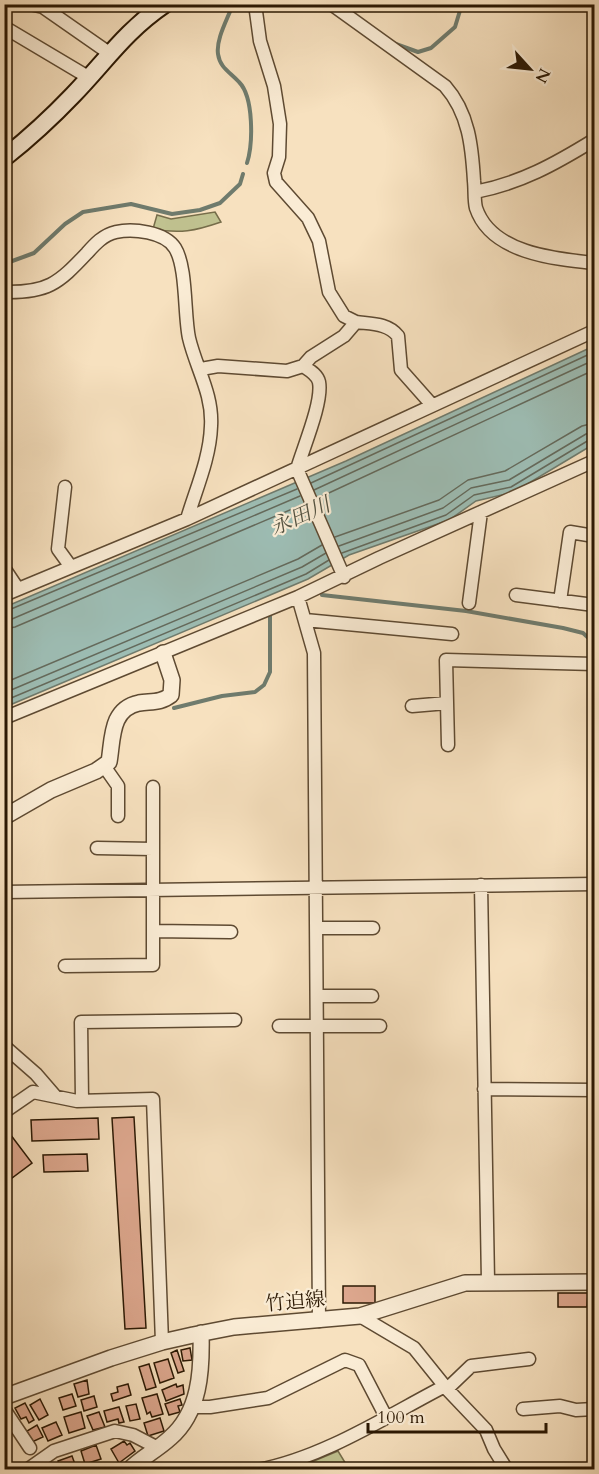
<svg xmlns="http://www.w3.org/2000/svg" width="599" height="1474" viewBox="0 0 599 1474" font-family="Cardo,'Noto Serif JP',serif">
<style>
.green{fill:#c0c290;stroke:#766d4a;stroke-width:1.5}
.water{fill:#9dbdb4;stroke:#6f7b6d;stroke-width:1.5}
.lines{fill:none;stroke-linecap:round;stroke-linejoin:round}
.shore{stroke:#646a5c;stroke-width:1.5}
.stream{stroke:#6f7b6d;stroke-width:4}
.building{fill:#dea88f;stroke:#2b1803;stroke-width:1.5}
.minor-casing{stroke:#5e4a32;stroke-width:15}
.tertiary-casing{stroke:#5e4a32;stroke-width:18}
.secondary-casing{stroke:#2b1803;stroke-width:20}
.minor{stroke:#faecd5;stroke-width:12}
.tertiary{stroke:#faecd5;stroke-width:15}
.secondary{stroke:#faecd5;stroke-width:16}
.labels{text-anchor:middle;stroke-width:4.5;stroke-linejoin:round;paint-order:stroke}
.street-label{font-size:20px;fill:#2b1803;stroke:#faecd5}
.water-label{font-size:21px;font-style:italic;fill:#535241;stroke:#faecd5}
</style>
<rect width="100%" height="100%" fill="#f7e1bf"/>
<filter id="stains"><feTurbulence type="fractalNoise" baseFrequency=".00333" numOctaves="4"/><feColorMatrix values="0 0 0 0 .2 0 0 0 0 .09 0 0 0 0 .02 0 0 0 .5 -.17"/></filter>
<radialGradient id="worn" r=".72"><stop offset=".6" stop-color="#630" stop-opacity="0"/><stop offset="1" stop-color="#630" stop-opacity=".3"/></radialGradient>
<path class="green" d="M215 212 221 222C195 231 180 234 153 229L157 215 171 219Z
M338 1451 349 1469H311L309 1463Z"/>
<path class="water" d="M594 346V444L514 492 476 501 449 520 349 555 308 579 5 707V607L346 461Z"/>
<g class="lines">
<path class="shore" d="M311 483 594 352
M314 490 594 360
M318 498 594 370
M335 537 439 500 468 480 505 471 582 426 594 423
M339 546 443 508 471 488 509 480 586 434 594 432
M342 553 446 515 474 495 511 487 589 440 594 439
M4 612 297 489
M4 620 12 619 300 496
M4 629 15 627 304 504
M4 683 298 559 322 545
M4 693 302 567 326 553
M4 701 306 574 329 560"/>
<path class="stream" d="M235 4 231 9C226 22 216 40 218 54 220 68 230 72 239 82 254 97 253 144 247 163
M393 43 418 52 431 48 455 27 462 4
M4 264 34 253 65 224 83 212 131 204 172 214 200 210 220 203 240 184 243 174
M322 595 466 611 563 628 583 633 594 643
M174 708 222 696 255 692 264 685 270 672V616"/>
</g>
<path class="building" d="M134 1117 146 1328 125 1329 112 1118Z
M98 1118 99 1139 32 1141 31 1120Z
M7 1130 32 1163 4 1184V1132Z
M87 1154 88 1171 44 1172 43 1155Z
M343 1286H375V1303H343Z
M558 1293H588L587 1307H558Z
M190 1348 192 1360 183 1361 181 1350Z
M177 1350 184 1371 178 1373 171 1353Z
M168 1359 174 1378 160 1383 154 1363Z
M149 1364 156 1387 146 1390 139 1367Z
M87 1380 89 1394 78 1397 74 1384Z
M128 1384 131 1395 113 1401 111 1394 118 1392 117 1387Z
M176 1384 177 1387 183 1385 184 1394 166 1401 162 1390Z
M72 1394 76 1406 63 1410 59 1398Z
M157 1394 163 1414 152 1417 150 1412 147 1414 142 1398Z
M94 1396 97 1407 84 1411 81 1400Z
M40 1399 48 1415 39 1420 30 1405Z
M180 1399 182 1405 178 1406 180 1412 169 1415 165 1404Z
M25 1403 34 1420 29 1423 26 1417 21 1419 15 1408Z
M136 1404 140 1419 130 1421 126 1406Z
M119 1407 124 1422 119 1423 118 1419 107 1422 104 1411Z
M81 1412 85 1428 69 1433 64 1417Z
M99 1412 105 1427 93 1430 87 1416Z
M160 1418 164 1431 148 1436 144 1423Z
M56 1422 62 1435 48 1441 42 1428Z
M37 1425 43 1437 32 1442 27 1431Z
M124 1441 127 1445 130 1443 135 1451 119 1463 111 1449Z
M96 1445 101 1459 85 1464 81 1451Z
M72 1456 76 1467 61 1470 58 1461Z"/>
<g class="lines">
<g class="minor-casing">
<path id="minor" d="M30 4 43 7 109 53
M255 4 260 41 274 86 280 124 279 157 274 173 276 182 308 218 319 241 329 292 344 316 356 322
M331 4 445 86C469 113 472 147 474 181 475 190 474 200 476 208 491 253 554 259 594 263
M4 32 9 30 88 77
M475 192C521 183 555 164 594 140
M4 292C47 293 58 284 87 253 95 244 103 235 116 232 133 228 165 232 175 248 187 267 184 315 189 338 196 368 213 394 211 426 210 458 196 489 187 519
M303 366C309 370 317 374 319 382 323 402 303 448 297 469L344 577
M201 369 218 366 287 371 303 366 311 357 344 336 356 322C371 324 388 323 398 336L401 370 432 405
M65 487 58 549 71 567
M4 568 18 589
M4 595 187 519 594 331
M516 595 594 605
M298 597 314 653 319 1321
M560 601 570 532 594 536
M469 603 481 512
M305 620 452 634
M412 706 447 703
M4 718 298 597 379 558 594 461
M448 745 446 660 594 664
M104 766 118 786V816
M97 848 153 849
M481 885 488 1281
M4 892 594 884
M316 928H373
M153 931 231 932
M65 966 153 965V787
M317 996H372
M279 1026H380
M4 1046 36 1074 55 1096
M484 1089 594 1090
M82 1100 81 1022 235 1020
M4 1112 33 1092 77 1101 153 1099 162 1342
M360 1316 414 1348 447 1389 486 1430 494 1449 507 1470
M447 1389 471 1366 529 1359
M191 1407H210L268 1398 345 1360 359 1365 386 1417
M4 1409 30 1448
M523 1409 560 1406 576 1410 594 1409
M27 1470 54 1451 115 1431 133 1435 158 1448
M258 1470C323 1458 387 1416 445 1386"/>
</g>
<g class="tertiary-casing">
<path id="tertiary" d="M4 817 51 790 96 771 109 762C113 739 110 709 139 703 151 701 161 703 171 695L172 680 163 653
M4 1397 111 1358 162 1342 193 1335 234 1327 360 1316 465 1283 594 1282
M129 1470C141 1458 157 1450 170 1438 200 1412 202 1371 201 1333"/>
</g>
<g class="secondary-casing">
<path id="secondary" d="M4 158C28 139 52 117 73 95 106 61 124 32 165 4"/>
</g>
<use href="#minor" class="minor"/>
<use href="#tertiary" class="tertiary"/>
<use href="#secondary" class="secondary"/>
</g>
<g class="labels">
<g class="street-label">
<text transform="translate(295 1301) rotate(-5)" y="7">竹迫線</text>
</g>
<g class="water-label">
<text transform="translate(300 516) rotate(-24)" y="7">永田川</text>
</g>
</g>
<rect width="599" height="1474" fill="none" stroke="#f7e1bf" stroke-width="24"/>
<rect x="6" y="6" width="587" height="1462" fill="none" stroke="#2b1803" stroke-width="3"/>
<rect x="12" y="12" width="575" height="1450" fill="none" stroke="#2b1803" stroke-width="1.5"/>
<g transform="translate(530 69) rotate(117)" stroke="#faecd5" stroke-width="4.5" paint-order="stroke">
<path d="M0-4.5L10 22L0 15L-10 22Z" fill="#2b1803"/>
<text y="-9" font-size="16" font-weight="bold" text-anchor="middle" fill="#2b1803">N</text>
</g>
<path d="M368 1423v9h178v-9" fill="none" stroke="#2b1803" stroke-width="3"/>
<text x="377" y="1423" font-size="18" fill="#2b1803" stroke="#faecd5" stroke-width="4.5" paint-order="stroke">100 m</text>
<rect width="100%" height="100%" filter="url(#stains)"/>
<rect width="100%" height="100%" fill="url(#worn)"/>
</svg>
